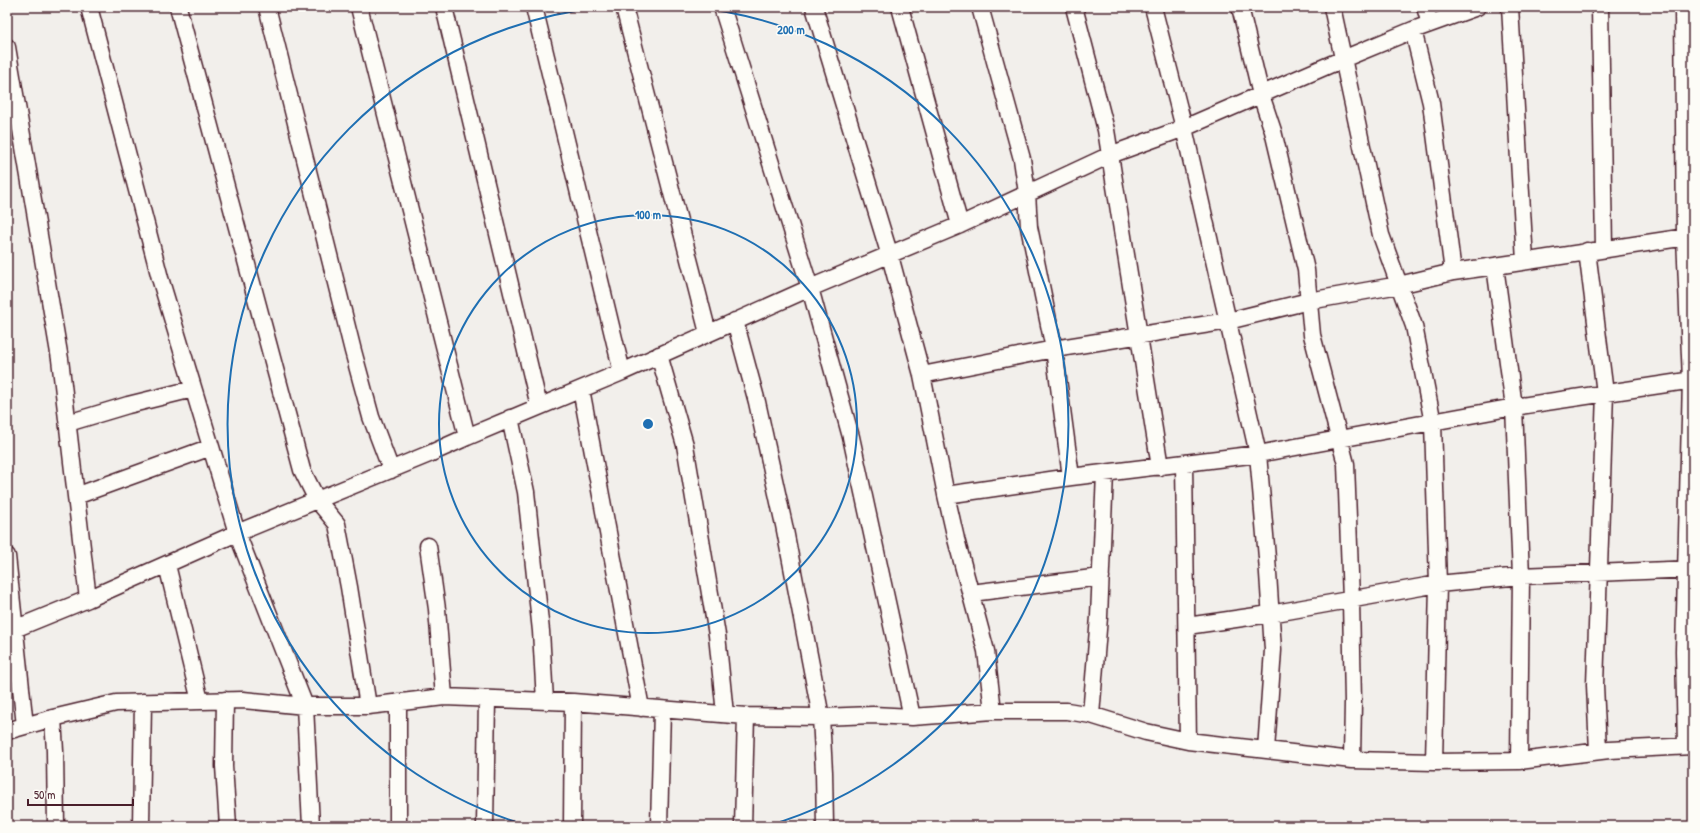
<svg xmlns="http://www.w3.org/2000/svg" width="1700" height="833" viewBox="0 0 1700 833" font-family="'Patrick Hand',sans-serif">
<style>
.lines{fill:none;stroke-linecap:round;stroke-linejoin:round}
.minor-casing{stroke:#4a1f2b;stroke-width:19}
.minor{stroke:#fdfcf7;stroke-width:16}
.ring{fill:none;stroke:#1f6fb2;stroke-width:2}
.centre{fill:#1f6fb2;stroke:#fdfcf7;stroke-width:2}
.ring-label{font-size:12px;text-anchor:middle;font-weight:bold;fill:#1f6fb2;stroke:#fdfcf7;stroke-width:3;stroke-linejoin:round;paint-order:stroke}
</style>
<rect width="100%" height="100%" fill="#f2efeb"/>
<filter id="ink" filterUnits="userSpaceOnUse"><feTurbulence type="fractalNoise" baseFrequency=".025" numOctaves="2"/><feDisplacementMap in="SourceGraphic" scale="8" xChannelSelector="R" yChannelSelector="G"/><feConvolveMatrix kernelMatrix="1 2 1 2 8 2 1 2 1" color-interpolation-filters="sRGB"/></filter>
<g filter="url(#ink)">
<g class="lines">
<g class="minor-casing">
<path id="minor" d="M89 7 160 278 237 533 305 706 311 826
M178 7 302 470 317 500 337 524 349 587 368 706
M267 7 353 351 371 417 391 470
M359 7 467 437
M444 7 539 406
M534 7 622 372
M624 7 708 333
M722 7 810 288 851 437 912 717
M814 7 890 256 922 375 946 495 1071 477 1258 454 1514 407 1693 380
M900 7 960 225
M980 7 1022 159 1027 193 1029 227 1054 349 1071 477
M1074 7 1106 130 1160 467
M1153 7 1184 128 1258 454 1267 558 1273 650 1266 750
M1240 7 1261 95 1273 131 1306 270 1312 335 1346 464 1351 600 1353 702 1352 760
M1332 7 1381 235 1414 326 1433 423 1438 584 1434 762
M1425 7 1430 24
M1510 7 1525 261
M1600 7 1604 249
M1683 7 1685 237 1691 380 1684 651 1686 746
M1413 30 1431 103 1453 272
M7 47 60 359 88 599
M1587 251 1605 393 1595 685 1598 751
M1495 266 1514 407 1521 576 1519 761
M735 321 757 402 784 525 821 717 824 772 825 826
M659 355 685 445 717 635 725 714
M922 375 1054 349 1228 321 1309 301 1399 285 1453 272 1495 266 1693 236
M581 389 641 708
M510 418 526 492 541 631 545 701
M68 423 128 405 193 389
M1184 464 1188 741
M946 495 956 539 986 651 993 711
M76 496 211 447
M428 546 437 609 444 697
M7 556 25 726
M167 565 200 701
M971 593 1101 577
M1187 626 1270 614 1438 584 1521 576 1693 569
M7 632 88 599 237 533 429 454 467 437 622 372 810 288 960 225 1110 155 1184 128 1343 59 1413 30 1477 7
M225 700 224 766 228 826
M1091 715 1099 617 1105 473
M53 718 55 751 56 826
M7 731 53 718 116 703 243 700 305 706H368L444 697 573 702 746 716 821 717 873 715 912 717 993 711H1067L1091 715 1146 732 1188 741 1352 760 1434 762 1519 761 1609 750 1693 746
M141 826 143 702
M398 826V702
M485 826 487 699
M572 826 573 702
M659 826 662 710
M743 826 746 716"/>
</g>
<use href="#minor" class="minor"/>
</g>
</g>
<g class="ring">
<circle cx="648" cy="424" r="209"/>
<path d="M529 826A419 419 0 0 1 604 7M692 7A419 419 0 0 1 767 826"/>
</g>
<circle cx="648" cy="424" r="6" class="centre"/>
<g class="ring-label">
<text x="791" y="34">200 m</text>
<text x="648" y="219">100 m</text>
</g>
<rect width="1700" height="833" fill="none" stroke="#fdfcf7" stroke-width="24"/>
<rect x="12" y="12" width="1676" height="809" fill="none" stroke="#4a1f2b" stroke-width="1.5" filter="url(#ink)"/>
<path d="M28 799v6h105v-6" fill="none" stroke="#4a1f2b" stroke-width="2"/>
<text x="34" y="799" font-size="12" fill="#4a1f2b" stroke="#fdfcf7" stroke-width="3" paint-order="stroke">50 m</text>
</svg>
